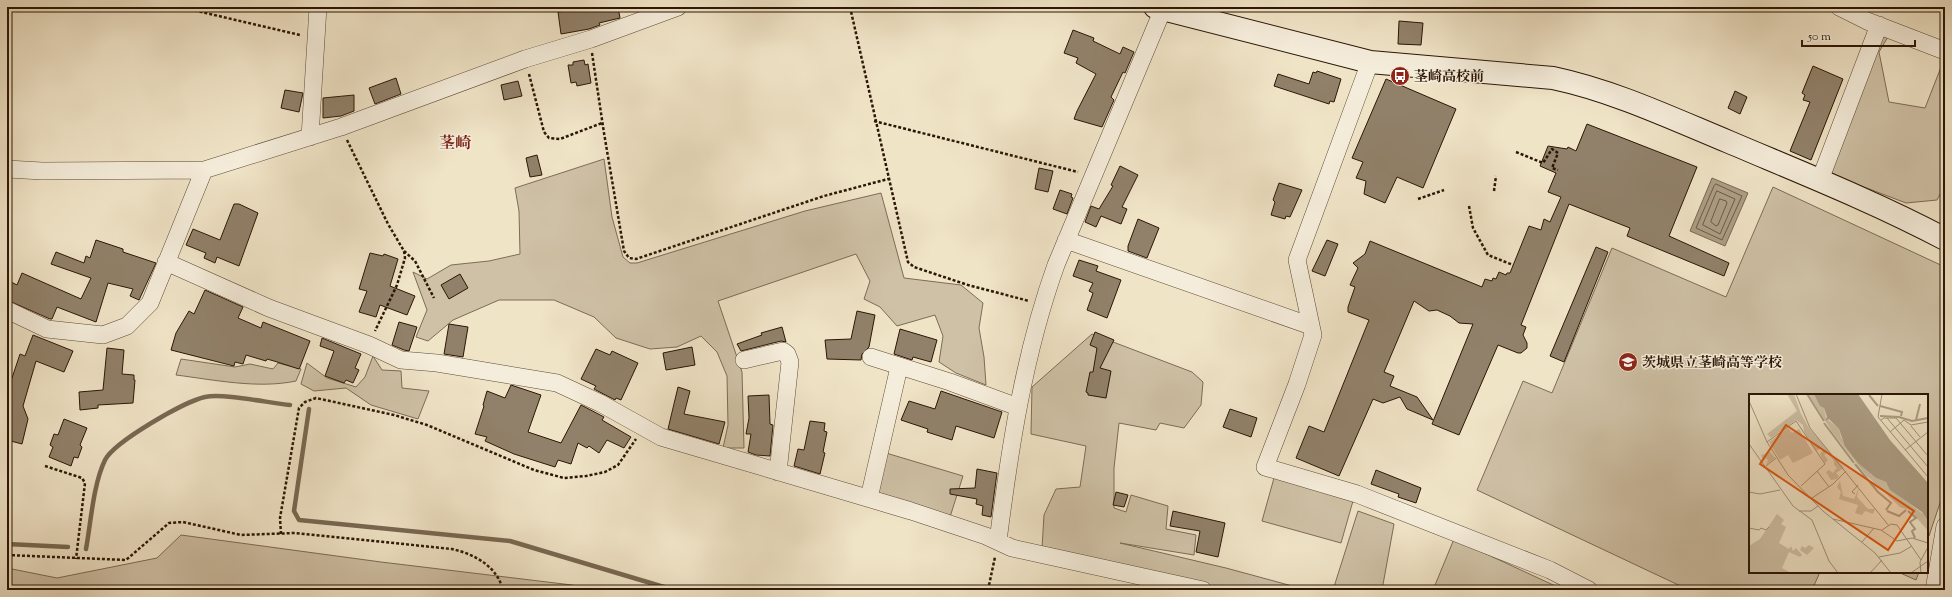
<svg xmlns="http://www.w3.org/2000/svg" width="1952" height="597" viewBox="0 0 1952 597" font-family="'Sorts Mill Goudy','Noto Serif JP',serif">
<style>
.green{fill:#cfc1a6;stroke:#7d6c56}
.water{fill:#ad9e85;stroke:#796852}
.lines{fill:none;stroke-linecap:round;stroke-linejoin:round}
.shore{stroke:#6c5a45;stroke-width:1}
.stream{stroke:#796852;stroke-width:4.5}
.building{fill:#91816a;stroke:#2b1605}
.street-casing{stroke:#5c4a36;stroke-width:18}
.secondary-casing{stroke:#2b1605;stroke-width:24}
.path{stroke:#2b1605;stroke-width:2.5;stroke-dasharray:3 2;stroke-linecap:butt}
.street{stroke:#f5eddb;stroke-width:17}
.secondary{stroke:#f5eddb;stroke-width:22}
.labels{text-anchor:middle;stroke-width:3;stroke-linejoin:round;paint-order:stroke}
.poi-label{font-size:14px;font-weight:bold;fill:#2b1605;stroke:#f5eddb;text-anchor:start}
.quarter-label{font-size:16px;font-weight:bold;fill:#7a1f14;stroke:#f5eddb}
.inset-river{fill:none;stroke:#ad9e85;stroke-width:2}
.inset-road{fill:none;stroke:#a19279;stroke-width:1}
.view{fill:#df560c;fill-opacity:0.15;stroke:#df560c;stroke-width:2}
.inset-edge{fill:none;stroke:#2b1605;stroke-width:2}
</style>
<rect width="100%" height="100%" fill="#f0e4c7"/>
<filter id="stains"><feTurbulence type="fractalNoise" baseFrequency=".005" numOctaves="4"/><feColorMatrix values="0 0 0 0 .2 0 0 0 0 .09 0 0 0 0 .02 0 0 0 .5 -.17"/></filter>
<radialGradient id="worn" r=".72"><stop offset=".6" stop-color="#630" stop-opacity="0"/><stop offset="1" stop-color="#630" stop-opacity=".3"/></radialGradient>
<path class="green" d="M1883 33 1889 35 1879 52 1889 102 1925 108 1945 57V185L1937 200 1906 203 1830 174Z
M604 159 612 217 623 257 630 263H637L805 211 881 193 904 278 961 285 983 303 979 328 984 357 986 385 956 373 939 362 943 336 935 315 897 326 880 307 864 299 870 281 856 254 718 301 742 372 744 448H723L728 425 727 376 717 352 701 336 677 347 650 349 616 338 594 317 554 300H499L453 320 428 341 416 337 427 310 413 272 427 279 451 265 489 261 520 254 519 211 515 188Z
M1773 187 1945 267V488L1929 536 1927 535V395H1750V572H1820L1812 590H1689L1477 490 1523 381 1552 393 1612 248 1726 297Z
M1092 334 1192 372 1203 382 1201 405 1184 428 1160 423 1156 430 1119 423 1114 468V508L1126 512 1131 495 1168 506 1166 529 1196 535 1194 555 1120 543 1226 568 1307 590H1226L1042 548 1044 515 1056 489 1080 487 1086 446 1031 434 1032 387Z
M373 356 382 370 401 371 402 388 429 391 418 419 371 405 346 388 314 391 301 384 307 363 327 378 356 387 365 377Z
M181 359 235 367 250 364 273 369 278 363 301 369 296 381C258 389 215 380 176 375Z
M886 453 963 476 950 517 874 495Z
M1274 478 1353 501 1341 543 1262 521Z
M1358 511 1394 524 1382 590H1333Z
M181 535 381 562 572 585 592 590H7V568L57 578 157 558Z
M1454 539 1564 590H1433Z
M1898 572H1919L1916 580Z"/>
<path class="water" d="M1712 178 1748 193 1725 246 1690 231Z"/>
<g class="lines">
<path class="shore" d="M1716 184 1742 196 1722 240 1696 228 1714 186Z
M1717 191 1735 199 1720 234 1703 225Z
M1720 199 1726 201 1727 203 1718 225 1716 226 1711 222Z"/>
<path class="stream" d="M309 409 294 511 299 520 510 541 674 590
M7 544 68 547
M86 549C91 522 93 485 105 460 114 442 185 401 205 397 223 393 269 403 290 405"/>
</g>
<path class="building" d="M572 7H598V10L618 7 620 18 599 23 600 25 589 29 561 34 558 12 567 11 566 8Z
M1399 21 1423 23 1421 45 1398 44Z
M1073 30 1094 38 1093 41 1120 54 1123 47 1134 52 1125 73 1123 72 1111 97 1114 100 1102 127 1074 119 1077 111 1096 74 1076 63 1078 58 1064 53Z
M584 60 585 65 588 64 591 83 577 86 576 82 571 83 568 65H573V62Z
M1813 66 1843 79 1811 160 1790 151 1810 102 1803 100 1805 95 1802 93Z
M1317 71 1341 79 1334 102 1330 101 1329 104 1274 86 1278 74 1309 84 1313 72 1316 73Z
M396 78 401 94 375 104 369 88Z
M1386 79 1456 109 1423 188 1397 177 1385 203 1364 194 1366 181 1356 178 1363 162 1352 158Z
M518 81 522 96 504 100 501 85Z
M285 90 303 93 299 112 281 108Z
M1735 91 1747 97 1740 114 1728 108Z
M354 95V111L341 116 323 118V98Z
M1587 124 1697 167 1669 236 1729 263 1724 276 1627 236 1630 228 1569 204 1521 325 1526 327 1523 335 1527 343V348L1521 353H1518L1498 345 1459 435 1432 424 1473 324 1459 323 1450 316 1437 310 1429 311 1414 301 1384 372 1394 376 1390 386 1417 397 1433 420 1407 409 1400 397 1383 403 1373 399 1339 476 1296 458 1309 426 1324 432 1369 320 1348 312V307L1355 287 1350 285 1358 268 1353 263 1365 254 1370 241 1482 287 1485 279 1492 281 1493 278 1496 279 1499 272 1506 275 1507 273H1510L1529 226 1541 230 1544 219 1550 222 1561 197 1548 192 1556 173 1540 166 1548 146 1567 149 1568 147 1576 151Z
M537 155 542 175 530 177 526 158Z
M1120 166 1138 175 1122 207 1127 209 1121 224 1101 216 1096 227 1085 222 1091 206 1099 209 1113 186 1111 185Z
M1039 168 1053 171 1048 192 1035 189Z
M1279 183 1302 190 1290 217 1286 216 1285 219 1271 215 1275 202 1273 200Z
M1060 190 1072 194 1071 197 1073 198 1067 214 1053 209Z
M234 204H239L258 213 239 266 217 257 215 263 204 258 206 253 186 245 193 229 220 240Z
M1138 219 1159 228 1147 258 1128 251V246Z
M96 240 123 249V252L156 263 139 300 130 296 133 289 108 283 96 322 57 307 52 319H50L7 300V280L17 285 22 273 81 299 91 278 51 264 56 252 84 263 86 256 90 258Z
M1327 240 1338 244 1325 276 1312 271Z
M1596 247 1608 252 1564 362 1550 356Z
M370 253 383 256 384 254 398 259 390 286 415 296 407 315 380 305 376 317 359 312 367 291 359 289Z
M1079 260 1098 266 1096 271 1121 280 1107 318 1087 310 1093 293 1089 291 1093 283 1073 276Z
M460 274 468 288 449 299 441 285Z
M205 290 243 307 238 318 261 328 263 322 310 341 300 367 299 369 274 361 267 359 266 361 246 355 243 364 235 362 234 366 171 350 176 333 189 311 194 314Z
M857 311 875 315 869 347 862 354 861 360 827 359 825 340 851 339Z
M399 322 417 327 409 351 404 350 392 345Z
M449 324 468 327 463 357 444 354Z
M782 327 786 342 781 341 741 351 737 344 762 335 761 333Z
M900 329 937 340 931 362 913 357 912 360 894 354Z
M1095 332 1114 340 1100 368 1111 371 1106 398 1088 395V393L1086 392 1090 372H1093L1097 348 1090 345Z
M33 335 73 351 64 372 36 361 23 406 28 419 22 444 7 440V393L20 354 25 356Z
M322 338 361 354 355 368 359 370 353 383 346 380 344 383 325 376 334 351 320 346Z
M692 347 695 365 666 370 663 353Z
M107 348 124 350 122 374 134 375V380H135L133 403 98 405V408L80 410 79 392 103 390Z
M596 349 610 355 612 351 638 363 621 400 616 398 615 400 594 389 596 386 581 379Z
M511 385 541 395 528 432 561 443 581 405 604 417 602 420 631 437 624 448 607 440 599 453 589 446 587 448 578 443 571 464 558 460 555 467 514 454 485 441 487 437 475 434 484 406 483 405 487 391 505 398Z
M678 387 690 391 684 414 725 422 719 444 668 429Z
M941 391 1002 412 994 438 956 426 952 440 927 432 928 429 901 420 909 401 935 409Z
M769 395 770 424 773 425 770 456 756 455 748 452 751 434H746L749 418 748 396Z
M1230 409 1257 418 1251 437 1223 427Z
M64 419 87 428 80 445 82 447 78 458 74 457 71 466 49 457 53 447 50 445 54 434 58 435Z
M810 421 825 423 824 431 827 432 823 452 825 453 820 474 794 466 798 449 804 450Z
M977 469 997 473 991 517 982 515 983 506 976 504 977 499 950 494V489L975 488Z
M1376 470 1421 488 1416 503 1398 497 1399 494 1371 484Z
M1116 492 1128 495 1124 507 1113 505Z
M1173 511 1225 523 1218 557 1196 552 1200 531 1170 526Z"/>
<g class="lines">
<g class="street-casing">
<path id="street" d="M1839 7 1867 21 1945 51
M1370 62 1297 260 1313 335 1297 384 1265 467 1357 494 1550 570 1589 590
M310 137 318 7
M7 169 42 171 204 170 341 127 525 59 591 39 678 7
M1820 180 1879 25
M1066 240 1311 326
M166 262 269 308 369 345 401 360 437 363 557 383 600 403 661 437 911 511 986 536 1012 548 1203 590
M7 310 47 329 103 335 127 326 150 303 204 170
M871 357 950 382 1018 407
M744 360 783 351 787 354 790 362 778 472
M869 498 899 367
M998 541C1010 447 1024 354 1056 265L1163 9
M1934 590 1945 526"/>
</g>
<g class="secondary-casing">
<path id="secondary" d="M1155 7 1370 62 1553 78C1614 91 1671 118 1729 142 1802 173 1875 202 1945 239"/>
</g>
<path class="path" d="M180 7 300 35
M850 7 908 262 914 267 968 285 1029 301
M592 53 604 133 624 251 629 258 636 259 824 196 888 179
M529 74 544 132 549 138 560 139 602 123
M874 121 1078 172
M347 140 388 224 404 251 405 258 397 285 375 331
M1516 152 1543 163 1552 149 1558 153 1552 168 1558 170
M1494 191 1496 176
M1418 199 1444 190
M1469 206 1473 228 1488 255 1513 265
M404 251 415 261 434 298
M45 466 82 478 85 483 76 559
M281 534 280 518 299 408 305 402 316 398 394 415 427 425 534 470 564 478 586 476 605 472 618 465 636 439
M7 555 126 560 169 523 183 522 241 535 295 533 452 549C474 554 497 566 503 590
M988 590 995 557"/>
<use href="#street" class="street"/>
<use href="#secondary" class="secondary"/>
</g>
<defs>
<g id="bus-disc" transform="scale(1)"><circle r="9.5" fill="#8f2418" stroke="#f5eddb"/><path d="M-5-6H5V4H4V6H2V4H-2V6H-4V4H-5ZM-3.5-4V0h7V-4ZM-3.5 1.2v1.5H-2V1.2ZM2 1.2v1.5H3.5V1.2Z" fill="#fff"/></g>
<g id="school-disc" transform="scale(1)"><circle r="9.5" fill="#8f2418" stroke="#f5eddb"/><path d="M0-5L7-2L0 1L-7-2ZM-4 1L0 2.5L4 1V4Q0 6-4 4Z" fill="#fff"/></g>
</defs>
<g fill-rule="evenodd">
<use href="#bus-disc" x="1400" y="76"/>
<use href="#school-disc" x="1628" y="362"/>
</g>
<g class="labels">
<g class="poi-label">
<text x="1414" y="81">茎崎高校前</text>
<text x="1642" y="367">茨城県立茎崎高等学校</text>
</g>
<g class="quarter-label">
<text x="455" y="148">茎崎</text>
</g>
</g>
<g transform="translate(1749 394)">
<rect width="179" height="179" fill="#f0e4c7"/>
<path d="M38 0H45L52 20 60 34 95 74 87 79 90 82 88 85 82 86 77 78 80 76 84 79 86 76 88 74 85 71V67L78 58 75 61 79 66 76 69 71 60 74 56 72 54 67 57 55 38 54 31 47 26 22 44 18 40 48 17ZM59 0H65L75 14 77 24 90 35 92 43 109 69 127 84 137 88 142 96 174 120 179 127V137L161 116 151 113 117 81 84 39ZM39 34 43 39 50 35 64 59 44 69 39 61 31 66 20 48ZM21 58 26 64 17 71 19 66 17 64 14 67 12 61ZM91 87 94 102 105 105 110 94 108 103 119 115H126L124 120 116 117 113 121 106 119 109 111 90 105 92 98 88 93ZM28 120 35 126 32 130 37 133 30 149 40 155 42 152 44 157 47 154 53 161 51 163 40 158 33 174 42 179H0V152L11 145ZM55 147 53 152 56 154 60 151 65 154 58 161 51 156Z" fill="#cfc1a6"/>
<path d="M65 0H109L141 46 179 89V127L173 118 141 96 137 88 127 84 109 69 96 52 90 35 80 25 76 27 78 23 75 14 71 12Z" fill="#ad9e85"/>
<path class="inset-river" d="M58 0 75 27M120 1 129 12M131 12 153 18 152 22M131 22 150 23 163 27 179 24M167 26 171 10M75 29 105 69M106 70 129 98 142 109 137 116M138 117 150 122 157 116M159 117 167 124 161 128 166 135 163 137 166 144"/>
<path class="inset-road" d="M47 0 61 34 140 132M133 0 129 23 179 83M0 7 18 48 39 81 74 117 126 159 142 179M138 24 179 73M132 26 135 24H147L179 62M162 32 171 43M141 38 155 26 162 31 179 28M18 48 47 27 76 70 52 92M0 50 44 112 63 126 80 167 89 179M156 56 179 38M17 72 27 64M68 77 80 93M0 98 11 100 31 96M106 100 103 98 109 91M63 104 84 90 97 77M50 117H62L69 112M84 125 132 136 148 147 163 144 179 149M0 134 10 136 12 134 17 136 20 133M133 136 142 130 148 131 172 166M113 148 125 134M130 163 151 159 163 152M121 179 133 166M162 179 179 167M172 179 171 168 179 153"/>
<path class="view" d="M37 31 165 117 139 156 11 70Z"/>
<rect width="179" height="179" class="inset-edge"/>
</g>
<rect width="1952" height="597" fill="none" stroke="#f0e4c7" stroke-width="24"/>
<rect x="8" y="8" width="1936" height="581" fill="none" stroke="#2b1605" stroke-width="2"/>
<rect x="12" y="12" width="1928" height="573" fill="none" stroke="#2b1605"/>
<path d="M1802 40v6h113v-6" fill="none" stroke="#2b1605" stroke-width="2"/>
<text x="1808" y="40" font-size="12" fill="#2b1605" stroke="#f5eddb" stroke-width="3" paint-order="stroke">50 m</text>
<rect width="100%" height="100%" filter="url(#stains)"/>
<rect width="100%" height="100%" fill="url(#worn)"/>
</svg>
